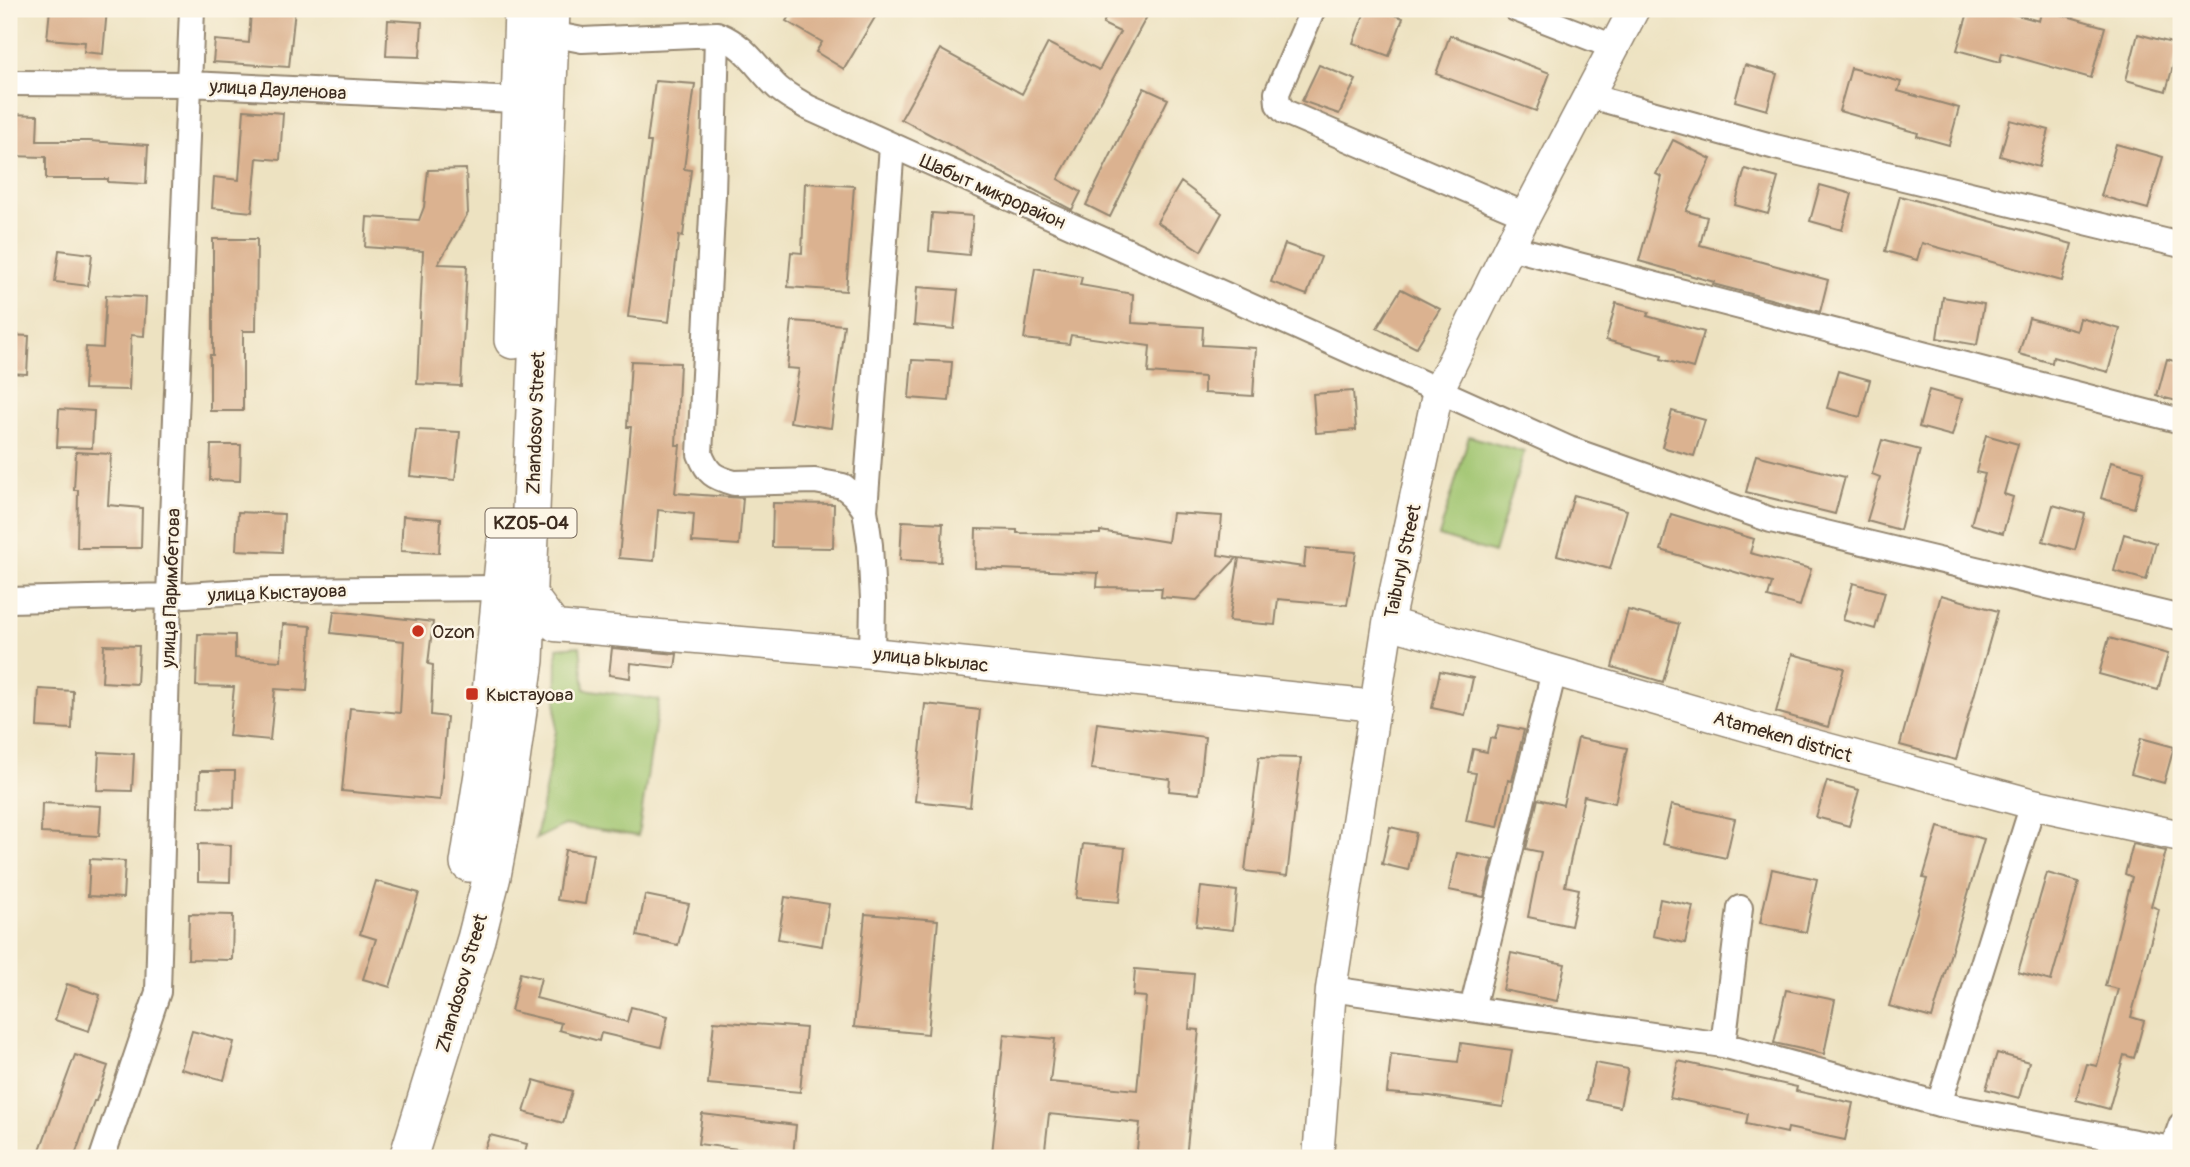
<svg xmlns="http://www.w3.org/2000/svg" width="2190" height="1167" viewBox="0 0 2190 1167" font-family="Pangolin,sans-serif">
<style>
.green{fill:#9fc46e;stroke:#6d7746;stroke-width:2}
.building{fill:#dbb290}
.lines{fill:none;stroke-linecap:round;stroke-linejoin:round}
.minor-casing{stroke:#948670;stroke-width:28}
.tertiary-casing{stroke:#948670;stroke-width:33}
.primary-casing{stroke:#948670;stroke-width:40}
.minor{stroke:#fff;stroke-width:24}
.tertiary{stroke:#fff;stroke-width:30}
.primary{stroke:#fff;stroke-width:37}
.poi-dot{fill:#c8321e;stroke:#fcf5e5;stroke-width:2.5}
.labels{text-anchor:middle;stroke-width:5;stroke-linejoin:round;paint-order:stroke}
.shield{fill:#fcf5e5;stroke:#75675a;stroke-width:2}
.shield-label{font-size:18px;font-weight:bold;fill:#3b2a1e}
.street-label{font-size:19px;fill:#3b2a1e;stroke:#fcf5e5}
.poi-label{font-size:19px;fill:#3b2a1e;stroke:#fcf5e5;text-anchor:start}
</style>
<rect width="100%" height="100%" fill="#fcf5e5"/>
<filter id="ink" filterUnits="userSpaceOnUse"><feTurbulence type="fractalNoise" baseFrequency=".0143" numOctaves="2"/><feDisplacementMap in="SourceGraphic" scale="14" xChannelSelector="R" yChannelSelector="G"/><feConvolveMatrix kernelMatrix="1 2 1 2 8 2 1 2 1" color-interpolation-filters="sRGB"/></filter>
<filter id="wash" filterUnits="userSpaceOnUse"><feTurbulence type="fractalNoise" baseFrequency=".00686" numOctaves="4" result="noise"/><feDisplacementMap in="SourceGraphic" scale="28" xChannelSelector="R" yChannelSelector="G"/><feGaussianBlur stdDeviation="1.57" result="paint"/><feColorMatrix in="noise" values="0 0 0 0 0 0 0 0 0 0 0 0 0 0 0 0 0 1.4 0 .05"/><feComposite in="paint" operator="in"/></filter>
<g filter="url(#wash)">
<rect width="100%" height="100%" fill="#ede2c1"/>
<path class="green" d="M1469 436 1524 452 1494 553 1439 536Z
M580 646 585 689 659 700 638 836 564 825 536 839 556 731 557 648Z"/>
<g id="blocks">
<path class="building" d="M50 9H107L103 54 84 52 85 42 47 39Z
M251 9H295L289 67 213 62 215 40 249 43Z
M794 9H867L877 14 844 69 816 52 822 42 786 21Z
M1109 9H1151L1058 179 1081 192 1072 210 901 119 940 49 1022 94 1048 43 1099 70 1120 32 1103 24Z
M1366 9H1378L1403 18 1389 56 1353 43Z
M1969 9H1995L2039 21 2042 9 2105 27 2091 78 2002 53 2000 62 1957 50Z
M388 20 422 22 420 57 386 56Z
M2138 34 2179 45 2166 91 2126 80Z
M1450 35 1550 73 1536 111 1436 74Z
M1319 65 1356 80 1339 114 1302 101Z
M1745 65 1777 74 1767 110 1735 101Z
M1851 68 1901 82 1898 91 1959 108 1949 145 1917 136 1918 133 1839 111Z
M655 81 695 84 684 169 691 170 683 236 679 235 669 322 628 317 651 142H647Z
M1144 88 1168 99 1110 217 1086 205Z
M244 110 283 113 280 160 257 158 252 212 212 208 214 177 239 180Z
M9 114 38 115 37 141H89L148 145 146 184 108 182V179H46V157L9 156Z
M2010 120 2049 130 2039 167 2000 156Z
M1673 140 1711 159 1686 211 1707 217 1700 245 1828 280 1820 312 1713 284 1714 282 1639 261 1662 177 1656 174Z
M2116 144 2163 157 2148 209 2101 196Z
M466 169 468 213 438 264 467 265 461 386 417 384 423 251 365 247 367 217 419 220 424 207 428 170Z
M1745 169 1778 178 1768 214 1735 205Z
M1181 182 1222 213 1201 251 1157 222Z
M805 183 854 186 846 291 788 287 791 252 802 253Z
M1820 185 1852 194 1842 230 1810 221Z
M1900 196 2072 244 2062 281 1922 243 1917 260 1885 251Z
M932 213 973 216 969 255 929 251Z
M213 239H257L256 331H243V411H210V355H213Z
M1285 244 1321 257 1307 295 1271 282Z
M59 250 92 254 88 286 55 282Z
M1035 268 1082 277 1080 285 1133 294 1132 323 1203 327 1202 345 1256 348 1253 396 1204 393V377L1148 373 1150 346 1071 335 1069 344 1024 339Z
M917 287 958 290 954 329 914 325Z
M1401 289 1440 309 1416 348 1377 328Z
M106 295 146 297 144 336 131 335 129 390 84 389 86 347 103 348Z
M1943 297 1984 304 1977 345 1937 338Z
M1616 303 1649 312 1647 316 1704 332 1693 368 1661 359 1662 355 1606 340Z
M2029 318 2077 331 2080 318 2120 329 2108 372 2053 357 2052 363 2019 354Z
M792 321 844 325 831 428 790 422 799 369 787 368Z
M9 335 29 336 27 374 9 373Z
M2167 359 2181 363V402L2157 396Z
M912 360 952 362 949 401 909 398Z
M631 361 680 363 676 445H680L675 493 743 498 739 545 692 542 694 514 658 510 654 561 619 558 631 427H627Z
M1838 371 1870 380 1860 417 1827 408Z
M1929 390 1962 399 1952 436 1919 427Z
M1353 391 1356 430 1316 433 1313 394Z
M59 409 94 411 92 448 57 447Z
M1672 411 1705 420 1694 456 1662 447Z
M416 430 460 432 455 480 410 476Z
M1986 435 2018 444 2004 494 2013 497 2003 533 1971 524 1985 474 1976 472Z
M1882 440 1920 450 1900 530 1867 521 1880 477 1872 474Z
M211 445H241L240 481 210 480Z
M76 452 111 454 108 505 142 508 141 548H77L78 490H74Z
M1756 455 1845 477 1835 514 1746 492Z
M2111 462 2144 471 2134 508 2101 498Z
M1574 495 1627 510 1610 569 1557 555Z
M773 503 834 504 833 548 772 547Z
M2053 505 2085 514 2075 550 2043 541Z
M238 512 284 514 282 552 236 550Z
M1172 513 1222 516 1218 555 1237 558 1197 600 1161 597 1162 588 1097 587 1098 573 975 568 976 529 1017 530V533L1100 534V531L1168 542Z
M1671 514 1754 539 1750 553 1811 569 1800 606 1768 597 1772 583 1661 550Z
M403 516 441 519 439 553 401 551Z
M902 521 943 523 941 562 900 560Z
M2124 534 2156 543 2146 580 2114 571Z
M1306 548 1356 552 1347 605 1278 599 1275 625 1229 621 1239 558 1304 567Z
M1853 583 1885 592 1875 629 1843 620Z
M1941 595 1998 611 1956 760 1900 745Z
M1628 610 1679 624 1663 682 1612 667Z
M334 611 433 622 428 664 433 665 431 715 447 717 440 800 342 791 350 708 400 713 404 641 331 633Z
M283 624 311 626 307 691 275 689 270 740 229 736 234 687 196 686 198 634 235 635V658L281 661Z
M2109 638 2168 654 2158 690 2099 674Z
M104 645 139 646 137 684 102 682Z
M612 648 677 654 675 668 631 663 630 678 609 675Z
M1792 654 1844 668 1828 727 1776 712Z
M1440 671 1473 678 1465 715 1432 708Z
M39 689 73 691 72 729 37 727Z
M925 704 980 710 970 807 915 801Z
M1097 723 1205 737 1199 794 1169 791 1170 779 1091 769Z
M1499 725 1524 730 1512 781 1508 780 1498 827 1466 821 1476 773 1468 772 1473 749 1487 752 1490 738 1495 739Z
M1578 738 1627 748 1615 803 1584 796 1565 886 1579 889 1571 926 1528 917 1541 852 1526 849 1538 799 1563 805Z
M2141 738 2174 747 2164 783 2131 774Z
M99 752 134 754 132 791 97 790Z
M1259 757 1301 758 1287 876 1245 871Z
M200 771H235L234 808 199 807Z
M1827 781 1859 790 1849 826 1816 817Z
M42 803 101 806 99 836 41 833Z
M1671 805 1735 819 1726 858 1662 844Z
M1390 827 1416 833 1408 870 1382 864Z
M1938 827 1984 839 1932 1018 1889 1006 1927 879 1923 878Z
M198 844 231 845 230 882 198 881Z
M1083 844 1125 848 1119 902 1076 898Z
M2133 844 2166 851 2151 906 2159 909 2131 1017 2144 1021 2134 1058 2124 1055 2109 1109 2076 1100 2087 1064 2097 1066 2118 989 2105 986 2132 877 2125 874Z
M565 850 593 854 585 904 557 900Z
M1457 853 1493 860 1484 897 1449 890Z
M90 859 125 861 123 898 88 896Z
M1772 869 1817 879 1806 932 1760 923Z
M2047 873 2079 882 2051 981 2018 972Z
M376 881 419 893 390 987 363 979 376 939 360 934Z
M1201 887 1237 891 1233 930 1196 926Z
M645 895 689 904 678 945 637 936Z
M785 897 829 904 822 946 778 939Z
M1660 899 1693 906 1685 943 1653 936Z
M189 914 233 915 232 960 188 959Z
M865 914 938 920 928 1034 854 1027Z
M1511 953 1565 964 1557 1001 1503 990Z
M1135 969 1194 974 1189 1029 1199 1030 1186 1158H1136L1140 1123 1049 1114 1044 1158 992 1154 1004 1034 1055 1039 1050 1082 1137 1090 1146 997 1133 996Z
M520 973 541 978 536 998 627 1022 631 1007 668 1016 661 1047 601 1033 599 1041 559 1030 561 1023 511 1011Z
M67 984 100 995 89 1031 55 1020Z
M1786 990 1835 1000 1824 1054 1774 1043Z
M714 1021 806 1028 800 1092 708 1084Z
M192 1031 234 1042 224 1080 181 1069Z
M1461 1043 1512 1050 1503 1107 1430 1096 1387 1093 1391 1054 1458 1062Z
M1997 1053 2029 1062 2019 1098 1986 1089Z
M75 1055 108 1066 96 1101H94L74 1158H37Z
M1678 1061 1797 1087 1796 1091 1853 1103 1845 1140 1788 1128 1787 1133 1746 1124 1748 1114 1670 1098Z
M1595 1063 1628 1069 1620 1107 1587 1100Z
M534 1080 572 1091 563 1123 524 1112Z
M702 1114 796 1125 793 1156 698 1144Z
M490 1135 527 1144 524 1158H481Z"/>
</g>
</g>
<g filter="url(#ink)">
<use href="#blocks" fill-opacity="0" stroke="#948670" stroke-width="2"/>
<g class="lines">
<g class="minor-casing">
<path id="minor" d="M1313 9 1277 93 1278 104 1285 112 1526 215
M1516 9 1614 47
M551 34 582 40 717 34C746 46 754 64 775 85 783 94 797 100 807 107L1569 449 1771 520 2181 618
M717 34 713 195 700 454C708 474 713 477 734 483L815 481 843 486 855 496 865 510 870 545 873 599 872 653
M9 83 190 84 536 101
M1590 96 1775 147 2181 245
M1509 247 2181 421
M865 510 892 146
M9 600 169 596 270 590 503 588
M1331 989 1723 1045 1939 1104 2171 1149
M1472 1009 1554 671
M1723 1045 1740 908
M1939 1104 2033 804
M102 1158 158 992 169 596 192 9
M2169 1158 2181 1125"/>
</g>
<g class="tertiary-casing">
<path id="tertiary" d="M516 589 529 591 555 626 872 653 1376 706
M1388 623 1778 735 2033 804 2181 836
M1318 1158 1331 989 1388 623 1438 391 1509 247 1634 9"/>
</g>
<g class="primary-casing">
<path id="primary" d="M513 340 523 9
M469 863 483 774 506 541
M408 1158 476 939 492 876 504 811 525 660 551 9"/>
</g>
<use href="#minor" class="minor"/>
<use href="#tertiary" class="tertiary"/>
<use href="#primary" class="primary"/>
</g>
</g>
<g class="poi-dot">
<circle cx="418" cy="631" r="7"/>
<rect x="465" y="687" width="14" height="14" rx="3.5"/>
</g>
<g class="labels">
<rect class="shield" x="485.5" y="508.5" width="91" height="29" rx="5"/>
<g class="shield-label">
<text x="531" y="529">KZ05-04</text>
</g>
<g class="street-label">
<text transform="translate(278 89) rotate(3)" y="7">улица Дауленова</text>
<text transform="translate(993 191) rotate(24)" y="7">Шабыт микрорайон</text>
<text transform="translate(535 423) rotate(-88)" y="7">Zhandosov Street</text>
<text transform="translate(1402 561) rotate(-78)" y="7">Taiburyl Street</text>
<text transform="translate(170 588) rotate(-88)" y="7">улица Паримбетова</text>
<text transform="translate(277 592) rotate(-2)" y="7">улица Кыстауова</text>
<text transform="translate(931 659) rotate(6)" y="7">улица Ыкылас</text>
<text transform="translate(1783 736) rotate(16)" y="7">Atameken district</text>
<text transform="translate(461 983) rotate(-74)" y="7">Zhandosov Street</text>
</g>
<g class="poi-label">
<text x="432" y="638">Ozon</text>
<text x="486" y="701">Кыстауова</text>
</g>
</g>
<rect width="2190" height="1167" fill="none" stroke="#fcf5e5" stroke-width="35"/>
</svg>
